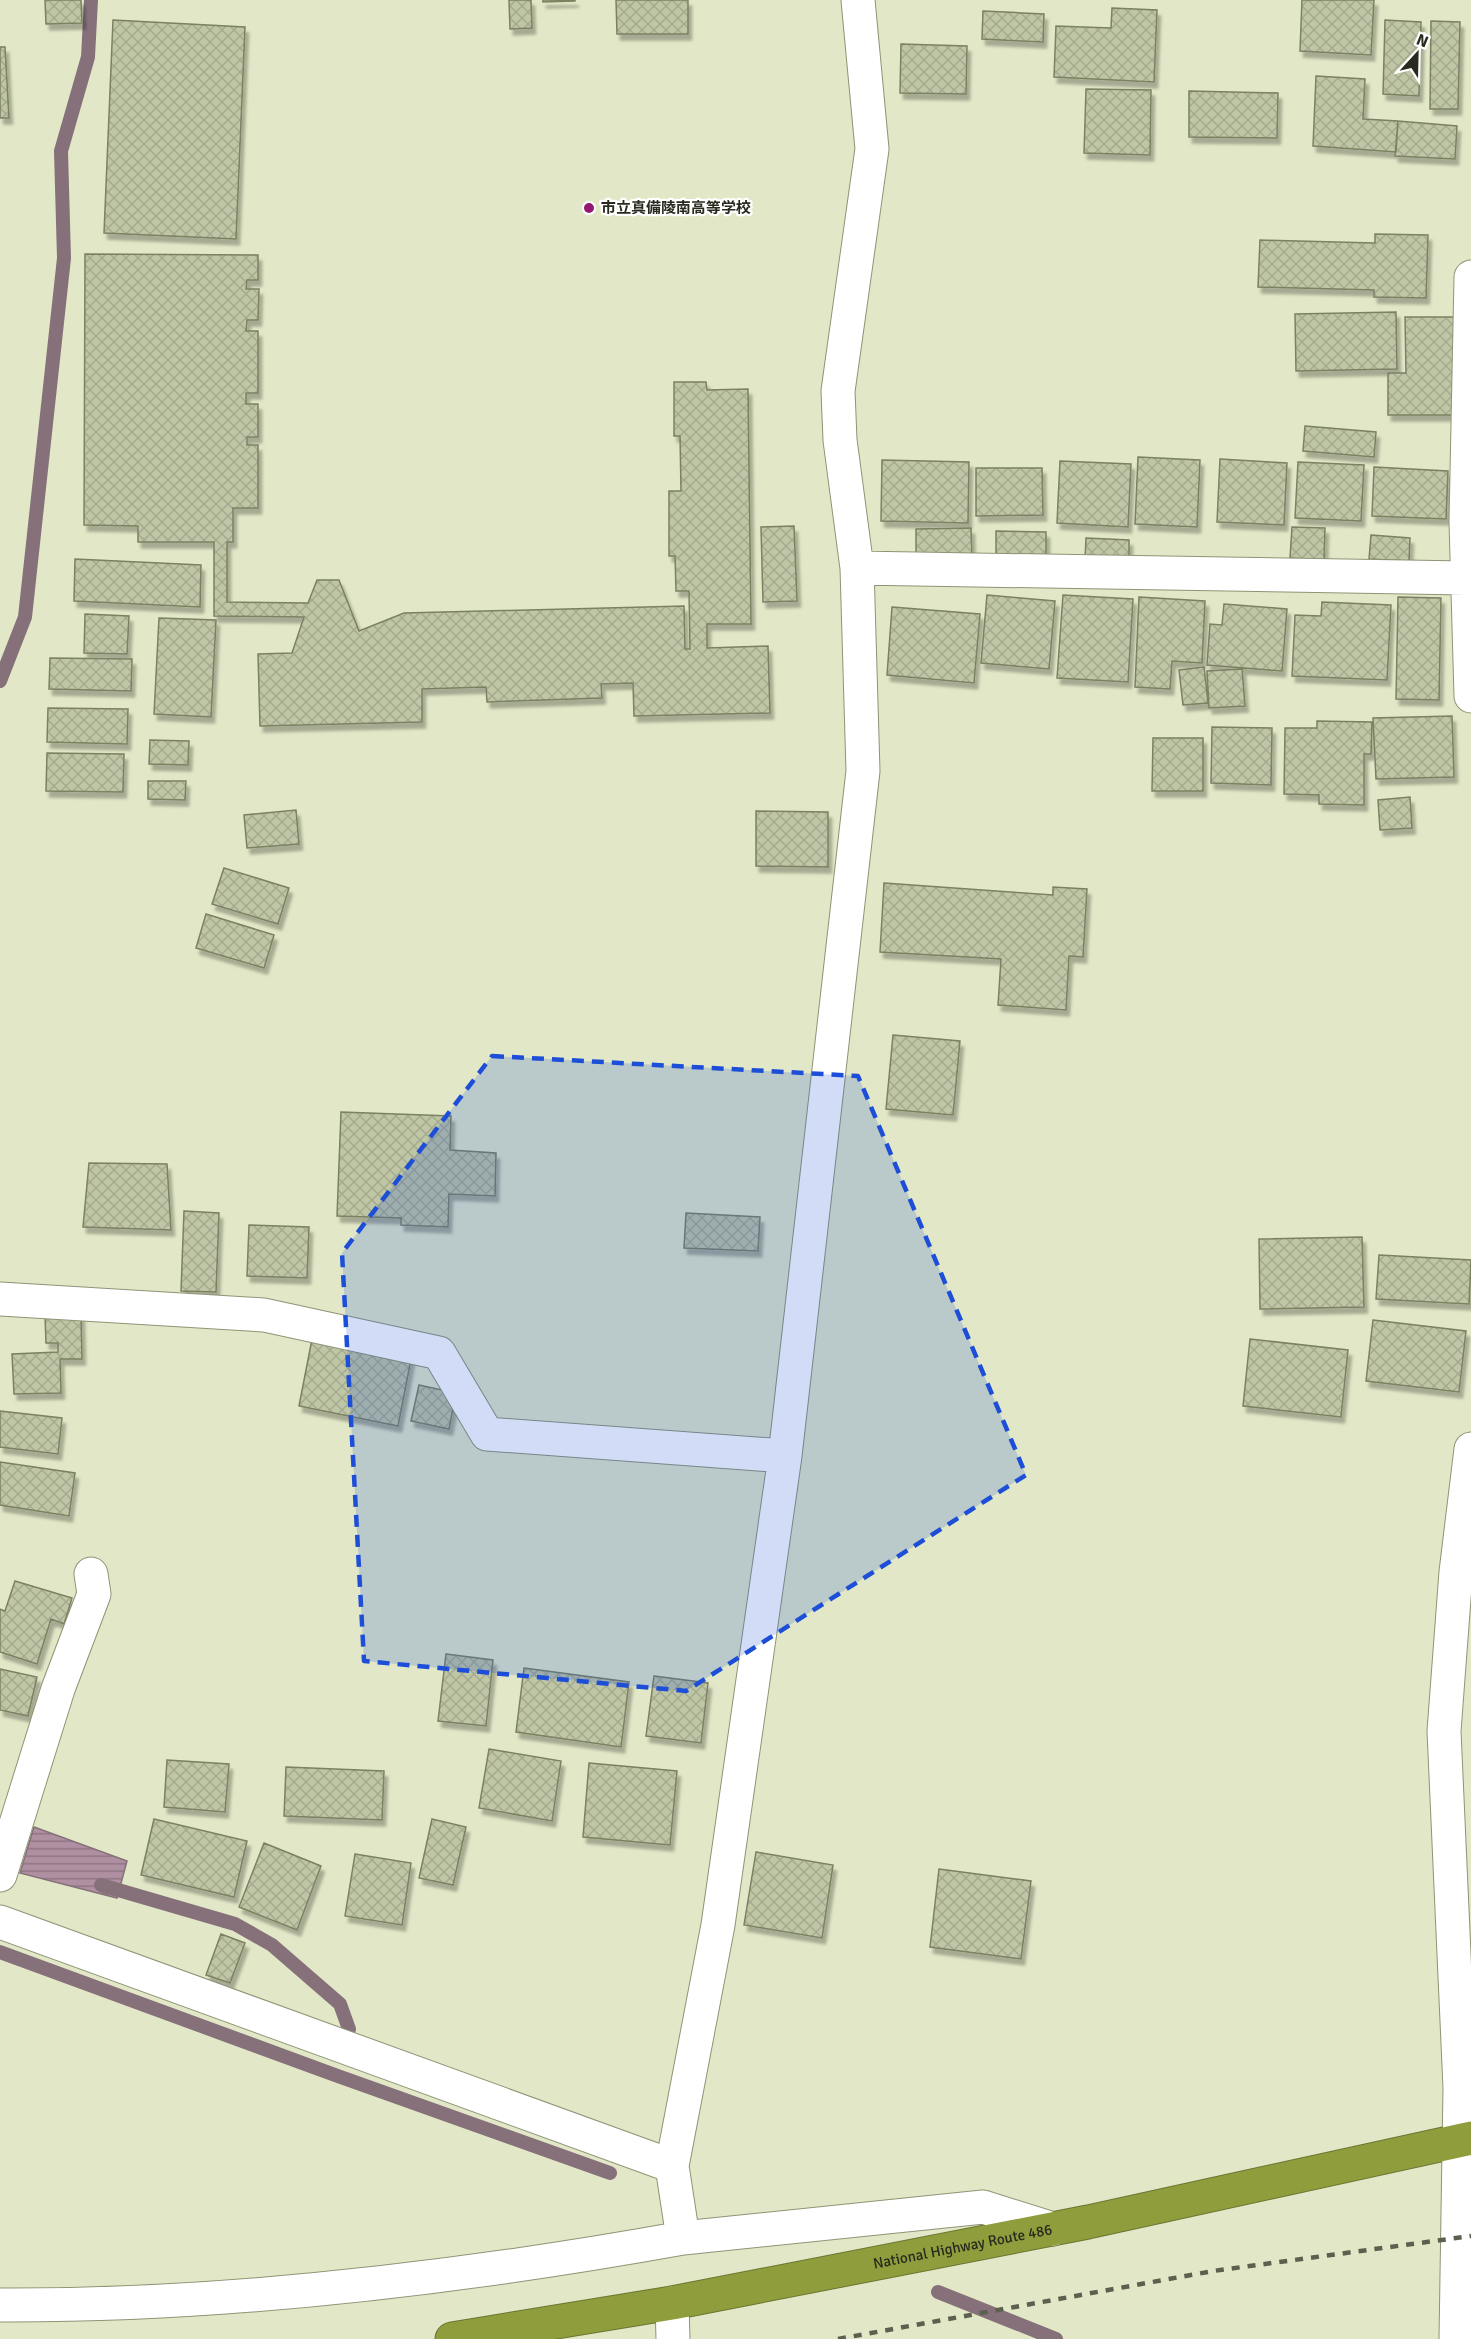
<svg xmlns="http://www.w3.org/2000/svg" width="1471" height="2339" viewBox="0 0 1471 2339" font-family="Signika,'Noto Sans JP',sans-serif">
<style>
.water{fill:url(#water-rules);stroke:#86717a;stroke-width:1.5}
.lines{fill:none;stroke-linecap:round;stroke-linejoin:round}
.stream{stroke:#86717a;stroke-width:14}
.building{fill:url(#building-cross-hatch);stroke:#7b8162;stroke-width:1.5;filter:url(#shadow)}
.minor-casing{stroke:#8e9475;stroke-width:35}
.highway-casing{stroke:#6b7531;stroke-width:35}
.minor{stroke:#fff;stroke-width:33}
.highway{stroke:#8f9d3c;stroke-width:33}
.rail{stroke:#5c604e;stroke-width:4.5;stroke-dasharray:8 8;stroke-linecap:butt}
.marked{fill:#1d4ed8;fill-opacity:0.2;stroke:#1d4ed8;stroke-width:4.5;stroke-dasharray:12 8;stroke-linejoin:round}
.poi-dot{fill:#951771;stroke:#fff;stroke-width:2}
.labels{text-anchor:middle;stroke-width:4.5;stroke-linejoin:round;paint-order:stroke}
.poi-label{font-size:15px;font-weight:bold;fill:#272a1d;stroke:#fff;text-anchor:start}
.street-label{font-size:15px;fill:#272a1d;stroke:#fff}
</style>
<defs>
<pattern id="water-rules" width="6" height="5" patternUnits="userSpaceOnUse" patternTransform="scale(1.5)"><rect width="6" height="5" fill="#af90a2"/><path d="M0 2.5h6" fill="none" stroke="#8e7683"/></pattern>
<pattern id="building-cross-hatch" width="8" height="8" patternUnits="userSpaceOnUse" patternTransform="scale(1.5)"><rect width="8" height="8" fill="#bfc6a5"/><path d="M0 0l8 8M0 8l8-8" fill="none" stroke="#a4aa8e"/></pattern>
<filter id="shadow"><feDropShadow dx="3.5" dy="6" stdDeviation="1.5" flood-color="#0004"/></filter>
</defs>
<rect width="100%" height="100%" fill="#e2e8c7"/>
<path class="water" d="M34 1827 127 1861 117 1898 20 1873Z"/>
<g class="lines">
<path class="stream" d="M0 681 25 617 64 258 61 151 88 57 91 0
M101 1885 235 1924 272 1945 340 2004 349 2029
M0 1952 335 2075 610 2173
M938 2292 1056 2339"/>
</g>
<path class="building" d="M45 0H81L82 23 46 24Z
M509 0H531L532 28 510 29Z
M543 0H575V1L543 2Z
M616 0H688V34H617Z
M1302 0H1374L1371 55 1300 51Z
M1112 8 1157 10 1154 82 1054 77 1056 26 1111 28Z
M983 11 1044 14 1043 42 982 39Z
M113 20 245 27 236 239 104 233Z
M1385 20 1421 22 1419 96 1383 94Z
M1431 21 1460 22 1458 109H1430Z
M901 44 967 46 966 94 900 93Z
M0 47H5L9 118H0Z
M1316 76 1365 79 1363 119 1398 121 1396 152 1313 146Z
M1086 89 1151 90 1150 155 1084 153Z
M1189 91 1278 93 1277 138 1189 137Z
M1398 121 1457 126 1455 159 1395 156Z
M1375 234 1428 235 1426 298 1374 297V290L1258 287 1260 240 1375 243Z
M85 254 258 255V280H247L246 289H259L258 320H247L246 331H258V393H246V404H258V437H247V445H258V508H233V542H227V602L308 603 317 580H339L359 631 404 613 684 606 685 649H690L689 591H676L675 556H669V491H681L680 436H674V382H706L707 390 748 389 751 624H707V648L768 646 770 713 634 716 633 683 601 684 602 698 487 702 486 687 422 689V722L260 726 258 654 292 653 304 617 214 616V542H138V526L84 525Z
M1396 312 1397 369 1296 371 1295 314Z
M1405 317H1457L1458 415H1388V373H1406Z
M1305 426 1376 432 1374 457 1303 451Z
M1138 457 1200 460 1197 527 1135 524Z
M1220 459 1287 463 1284 525 1217 522Z
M882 460 969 462 968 523 881 521Z
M1060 461 1131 464 1128 527 1057 523Z
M1298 462 1364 465 1361 521 1295 518Z
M1374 467 1448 471 1446 519 1372 516Z
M976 468H1042L1043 515 976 516Z
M794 526 797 601 763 602 761 527Z
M1292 527 1325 528 1324 560 1290 558Z
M971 528 972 558 916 559V529Z
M996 531 1046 532V561L996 560Z
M1371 535 1410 538 1409 561 1369 559Z
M1086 538 1129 540V562L1085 560Z
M75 559 201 565 200 607 74 601Z
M987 595 1055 601 1049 669 981 663Z
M1063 595 1133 599 1128 682 1057 678Z
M1139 597 1205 601 1202 663 1172 661 1170 689 1135 687Z
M1398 597 1441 598 1439 700 1396 699Z
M1322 602 1391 605 1387 680 1292 676 1295 615 1321 616Z
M1224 604 1287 609 1282 671 1207 665 1210 624 1222 625Z
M892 607 980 614 974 683 887 675Z
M85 614 129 616 127 654 84 653Z
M159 618 216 620 211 717 154 714Z
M50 658 132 659 131 691 49 689Z
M1204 667 1208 703 1183 705 1179 670Z
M1242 669 1245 706 1209 708 1207 671Z
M48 708 128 709 127 744 47 742Z
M1452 716 1454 777 1376 779 1373 718Z
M1317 721 1372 722 1371 754H1364V805L1319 804V795L1284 794 1285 728H1317Z
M1212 727 1272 728 1271 785 1211 783Z
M1153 738H1203V791H1152Z
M150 740 189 741 188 765 149 764Z
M47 753 124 754 123 792 46 791Z
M148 781H186L185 800 148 799Z
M1410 797 1412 828 1380 830 1378 800Z
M296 810 299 844 247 848 244 815Z
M756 811 828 812V867L756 866Z
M224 868 289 888 278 924 212 904Z
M884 883 1053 895V887L1087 889 1083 957 1069 956 1066 1010 998 1005 1001 959 880 952Z
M206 914 274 935 264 968 196 948Z
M893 1035 960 1041 953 1115 886 1109Z
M341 1112 451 1116 450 1150 496 1153 495 1196 449 1194 448 1227 401 1225V1218L337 1216Z
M89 1163 167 1164 171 1230 83 1227Z
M184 1211 219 1213 216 1292 181 1291Z
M686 1213 760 1217 758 1251 684 1248Z
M249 1225 309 1227 307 1278 247 1276Z
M1362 1237 1364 1307 1260 1309 1259 1239Z
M1379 1255 1471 1260 1469 1304 1376 1299Z
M81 1315 82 1359H60L61 1393 14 1394 12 1354 58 1352V1343H46L45 1316Z
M1373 1320 1466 1331 1459 1392 1366 1381Z
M313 1334 412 1354 398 1426 299 1406Z
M1250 1339 1348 1350 1341 1417 1243 1406Z
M419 1385 456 1393 449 1429 411 1421Z
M0 1411 62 1418 58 1454 0 1447Z
M0 1462 75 1473 69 1516 0 1505Z
M15 1581 72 1598 64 1624 51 1619 37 1664 0 1652V1609L5 1611Z
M446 1654 493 1660 486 1726 438 1721Z
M524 1668 629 1682 621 1747 516 1732Z
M0 1669 37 1677 28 1716 0 1710Z
M654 1676 708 1683 701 1743 646 1736Z
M489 1749 561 1761 552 1821 479 1808Z
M167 1760 229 1764 225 1812 164 1807Z
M589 1763 677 1771 670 1845 583 1837Z
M286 1767 384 1771 382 1820 284 1816Z
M154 1819 247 1841 234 1897 141 1875Z
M432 1819 466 1827 453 1885 419 1878Z
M264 1843 321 1866 297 1930 239 1907Z
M756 1852 833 1865 822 1938 744 1925Z
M355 1854 411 1863 402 1925 345 1916Z
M939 1869 1031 1881 1021 1959 930 1947Z
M221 1934 245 1943 230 1983 206 1975Z"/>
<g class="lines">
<g class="minor-casing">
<path id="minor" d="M858 0 872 149 838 391 840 440 857 568 863 771 785 1456 718 1925 672 2166 683 2238 983 2207 1053 2229
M1471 277 1466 522 1471 696
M857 568 1466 578
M0 1299 264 1315 439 1353 487 1434 785 1456
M0 1875 58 1689 94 1594 91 1574
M0 1922 672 2166
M672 2303 673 2339
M0 2305C226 2306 460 2278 683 2238
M1456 2339 1460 2088 1444 1731 1456 1572 1471 1449"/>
</g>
<g class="highway-casing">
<g id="highway">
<path id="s1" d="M452 2339 672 2303 1088 2222 1471 2138"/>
</g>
</g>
<use href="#minor" class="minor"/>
<use href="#highway" class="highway"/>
<path class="rail" d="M838 2339 1213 2271 1471 2236"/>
</g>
<path class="marked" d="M492 1056 858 1076 1026 1475 686 1691 364 1661 342 1253Z"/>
<circle class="poi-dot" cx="589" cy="208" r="6"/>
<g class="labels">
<g class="poi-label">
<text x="601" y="213">市立真備陵南高等学校</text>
</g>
<g class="street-label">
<text dy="5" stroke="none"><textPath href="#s1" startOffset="519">National Highway Route 486</textPath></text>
</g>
</g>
<g transform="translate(1417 54) rotate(22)" stroke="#ffffff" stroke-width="4.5" paint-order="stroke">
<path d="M0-4.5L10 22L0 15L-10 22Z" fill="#272a1d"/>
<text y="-9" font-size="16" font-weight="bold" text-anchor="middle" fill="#272a1d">N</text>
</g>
</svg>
